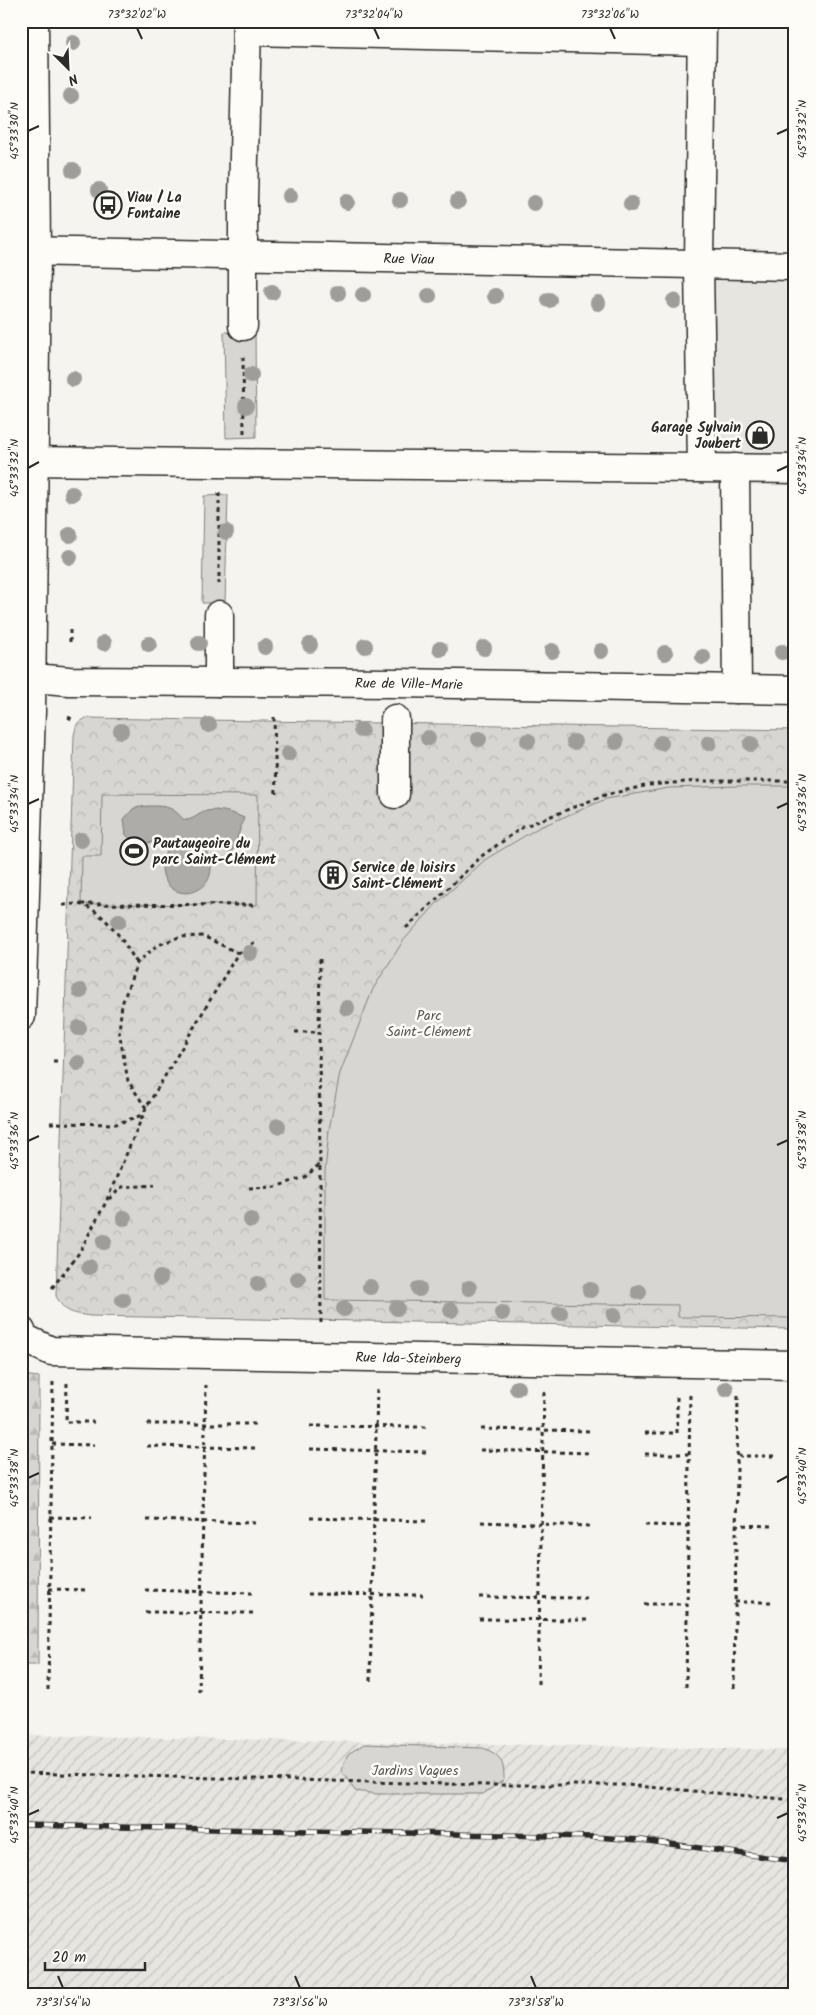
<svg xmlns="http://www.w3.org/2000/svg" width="816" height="2015" viewBox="0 0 816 2015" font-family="Kalam,sans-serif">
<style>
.built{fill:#e6e5e0}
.industrial{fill:url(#industrial-furrows)}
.forest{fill:url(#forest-firs);stroke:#81807e}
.park{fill:url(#park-crowns);stroke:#81807e}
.garden{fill:#d7d6d2;stroke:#81807e}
.water{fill:#adaca9;stroke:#797877}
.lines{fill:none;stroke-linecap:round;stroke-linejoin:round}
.minor-casing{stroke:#2b2b2b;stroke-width:31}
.major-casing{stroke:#2b2b2b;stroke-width:31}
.path{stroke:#2b2b2b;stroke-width:3;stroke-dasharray:4 4;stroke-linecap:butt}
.minor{stroke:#fdfcf7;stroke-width:28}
.major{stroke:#fdfcf7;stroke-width:28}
.rail-casing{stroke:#2b2b2b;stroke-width:5.5}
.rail{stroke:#fdfcf7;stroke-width:4;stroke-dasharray:11;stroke-linecap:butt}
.tree{fill:#9e9d9a}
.ticks{fill:none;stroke:#2b2b2b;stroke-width:2}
.labels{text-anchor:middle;stroke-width:5;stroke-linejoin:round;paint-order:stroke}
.poi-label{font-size:14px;font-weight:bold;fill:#2b2b2b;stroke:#fdfcf7;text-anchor:start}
.street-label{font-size:14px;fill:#2b2b2b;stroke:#fdfcf7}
.park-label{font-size:14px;fill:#565655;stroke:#fdfcf7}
.neatline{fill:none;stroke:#2b2b2b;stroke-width:2}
.ticks-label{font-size:12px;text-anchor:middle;fill:#2b2b2b}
</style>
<defs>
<pattern id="industrial-furrows" width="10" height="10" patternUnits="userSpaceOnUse" patternTransform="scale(1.25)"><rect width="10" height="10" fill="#e6e5e0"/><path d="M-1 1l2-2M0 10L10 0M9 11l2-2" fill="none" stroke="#c5c5c0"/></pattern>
<pattern id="forest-firs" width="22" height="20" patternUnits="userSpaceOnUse" patternTransform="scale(1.25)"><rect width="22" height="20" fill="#d7d6d2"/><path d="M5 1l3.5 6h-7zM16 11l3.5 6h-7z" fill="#b9b8b4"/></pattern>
<pattern id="park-crowns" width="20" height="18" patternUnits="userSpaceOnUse" patternTransform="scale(1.25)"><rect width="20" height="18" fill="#d7d6d2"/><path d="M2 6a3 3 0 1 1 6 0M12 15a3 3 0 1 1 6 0" fill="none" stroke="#b9b8b4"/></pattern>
</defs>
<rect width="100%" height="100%" fill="#f5f4ef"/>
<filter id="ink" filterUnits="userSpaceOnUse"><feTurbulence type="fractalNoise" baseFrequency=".02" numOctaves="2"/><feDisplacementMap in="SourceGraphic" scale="10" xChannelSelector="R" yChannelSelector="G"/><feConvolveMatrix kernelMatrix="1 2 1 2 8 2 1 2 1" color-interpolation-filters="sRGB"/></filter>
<g filter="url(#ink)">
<path class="built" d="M700 267 795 268V467L703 466Z"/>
<path class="industrial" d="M21 1735 795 1750V1994H21Z"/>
<path class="forest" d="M21 1375 39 1377 38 1665H21Z"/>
<path class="park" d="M86 718 795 730V1329L90 1316C71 1313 65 1313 56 1296L74 735 77 724Z"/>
<path class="garden" d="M224 332H255L256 437 226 438Z
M228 495 225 603H202L204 496Z
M738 786H795V1318L678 1317V1305L325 1300V1172L329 1130 340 1073 373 989 403 941 437 903 486 859 538 828 606 799 669 788Z
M102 794 258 795 257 905 81 904 82 856H101Z
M364 1744 483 1748C501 1755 504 1761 504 1780L483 1794H377L355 1791 341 1770 348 1754Z"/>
<path class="water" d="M148 806C166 806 172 806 184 820 193 821 198 813 207 811 219 808 233 813 244 818L232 853 209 842 204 844C204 851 211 857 211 865 213 899 164 904 162 868 161 862 165 855 167 849L164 844 157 842 137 844 126 835 124 819 134 808Z"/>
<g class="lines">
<g class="minor-casing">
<g id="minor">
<path d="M702 21 699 264 702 468"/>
<path d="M247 31 701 41"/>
<path d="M243 326V201L247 21"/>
<path d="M21 461 795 469"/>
<path d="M735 468 737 689"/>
<path d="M219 615V682"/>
<path id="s1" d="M21 677 69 681 397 683 795 690"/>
<path d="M395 719V794"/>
<path d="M21 1016 31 711 36 251 34 21"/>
<path id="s2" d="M21 1331 24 1338 51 1351 795 1365"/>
</g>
</g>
<g class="major-casing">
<g id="major">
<path id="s3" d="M21 251 795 266"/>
</g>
</g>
<path class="path" d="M243 357 244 433
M219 493V584
M70 630V645
M68 717 72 719
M274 717 276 797
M81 904 257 905
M63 905C68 905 77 903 82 905 107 913 124 943 137 963
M406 928 483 855 523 827 605 795 649 785 698 781H795
M320 959 319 1032 321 1326
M295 1032H319
M53 1061H58
M146 1108 128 1081 119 1031 122 1004 137 963 156 946 179 937 203 936 238 953
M50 1123 116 1124 142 1115
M249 1188 275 1187 305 1177 321 1163
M109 1199 122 1187 155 1185
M52 1288 79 1253 106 1202 146 1108 238 953 258 940
M67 1383 66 1422H94
M147 1424H257
M310 1426 428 1427
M481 1429 592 1431
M645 1433H677V1394
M52 1444 94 1445
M147 1446 257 1448
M310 1449 427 1452
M480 1450 592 1453
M645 1454H689
M738 1456H775
M50 1517 92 1518
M310 1518 426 1521
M147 1520 256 1523
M481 1522 590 1526
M645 1525 688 1526
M735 1525 774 1526
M49 1589 89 1590
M145 1590 252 1593
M308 1594 423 1595
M479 1597 588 1598
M735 1602H771
M644 1604H687
M145 1612 253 1613
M479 1619 588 1620
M370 1681 377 1389
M538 1684 544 1392
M686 1687 690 1393
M734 1688 738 1394
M48 1690 53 1381
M199 1692 206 1385
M21 1773 486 1785H626L795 1800"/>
<use href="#minor" class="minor"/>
<use href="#major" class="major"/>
<g class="rail-casing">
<path id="rail" d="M21 1825 594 1837 641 1840 795 1861"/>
</g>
<use href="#rail" class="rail"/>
</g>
<g class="tree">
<circle cx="73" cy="43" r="8"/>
<circle cx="71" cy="96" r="8"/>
<circle cx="73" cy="170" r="8"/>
<circle cx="99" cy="190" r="8"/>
<circle cx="290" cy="196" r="8"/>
<circle cx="400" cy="200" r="8"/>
<circle cx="458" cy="201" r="8"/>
<circle cx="347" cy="202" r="8"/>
<circle cx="534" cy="203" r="8"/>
<circle cx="631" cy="204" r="8"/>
<circle cx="272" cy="292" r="8"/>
<circle cx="338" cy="293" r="8"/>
<circle cx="363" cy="295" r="8"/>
<circle cx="429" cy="296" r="8"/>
<circle cx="495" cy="296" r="8"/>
<circle cx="549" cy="300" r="8"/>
<circle cx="674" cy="301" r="8"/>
<circle cx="598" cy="303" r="8"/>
<circle cx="251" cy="375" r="8"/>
<circle cx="73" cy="379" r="8"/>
<circle cx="246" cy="406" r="8"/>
<circle cx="72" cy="494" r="8"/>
<circle cx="226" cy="532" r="8"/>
<circle cx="70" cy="535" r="8"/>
<circle cx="70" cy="557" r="8"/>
<circle cx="104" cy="643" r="8"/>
<circle cx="199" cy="643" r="8"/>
<circle cx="149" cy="644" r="8"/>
<circle cx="310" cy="645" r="8"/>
<circle cx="365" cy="646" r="8"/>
<circle cx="265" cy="647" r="8"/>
<circle cx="484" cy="648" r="8"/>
<circle cx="440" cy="649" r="8"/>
<circle cx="552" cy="651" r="8"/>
<circle cx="601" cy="651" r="8"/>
<circle cx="782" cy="652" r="8"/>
<circle cx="665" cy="653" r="8"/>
<circle cx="703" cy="657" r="8"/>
<circle cx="209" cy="725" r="8"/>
<circle cx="361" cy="730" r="8"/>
<circle cx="121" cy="731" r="8"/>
<circle cx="428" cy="738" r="8"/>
<circle cx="479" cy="739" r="8"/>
<circle cx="528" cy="741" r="8"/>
<circle cx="574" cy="742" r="8"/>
<circle cx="616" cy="742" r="8"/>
<circle cx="661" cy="743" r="8"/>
<circle cx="709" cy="743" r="8"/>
<circle cx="751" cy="744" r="8"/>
<circle cx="288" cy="754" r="8"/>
<circle cx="81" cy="840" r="8"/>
<circle cx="119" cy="921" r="8"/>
<circle cx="250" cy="953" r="8"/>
<circle cx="80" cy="991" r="8"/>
<circle cx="347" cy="1008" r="8"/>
<circle cx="79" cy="1028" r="8"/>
<circle cx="78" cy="1063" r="8"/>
<circle cx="278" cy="1126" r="8"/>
<circle cx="124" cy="1218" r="8"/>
<circle cx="251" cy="1220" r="8"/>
<circle cx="104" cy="1242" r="8"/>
<circle cx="89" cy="1267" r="8"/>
<circle cx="160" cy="1278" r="8"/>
<circle cx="298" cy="1279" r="8"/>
<circle cx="258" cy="1284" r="8"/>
<circle cx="370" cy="1287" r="8"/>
<circle cx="469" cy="1288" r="8"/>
<circle cx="419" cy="1289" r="8"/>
<circle cx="590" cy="1290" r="8"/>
<circle cx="639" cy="1292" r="8"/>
<circle cx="123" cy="1300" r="8"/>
<circle cx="397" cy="1308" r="8"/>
<circle cx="344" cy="1309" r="8"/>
<circle cx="451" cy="1310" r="8"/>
<circle cx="502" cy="1313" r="8"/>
<circle cx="560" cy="1313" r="8"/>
<circle cx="614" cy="1315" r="8"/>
<circle cx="517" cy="1388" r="8"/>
<circle cx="726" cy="1389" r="8"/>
</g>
</g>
<path class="ticks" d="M137 28 142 39M374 28 379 39M610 28 615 39M28 131 39 126M777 134 788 129M28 468 39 462M777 471 788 466M28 804 39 799M777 808 788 803M28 1141 39 1136M777 1145 788 1140M28 1478 39 1473M777 1482 788 1476M28 1815 39 1810M777 1818 788 1813M58 1976 63 1988M295 1976 300 1988M531 1976 536 1988"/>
<defs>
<g id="bus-ring" transform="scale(1.4375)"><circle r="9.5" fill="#fdfcf7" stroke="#2b2b2b" stroke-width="1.5"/><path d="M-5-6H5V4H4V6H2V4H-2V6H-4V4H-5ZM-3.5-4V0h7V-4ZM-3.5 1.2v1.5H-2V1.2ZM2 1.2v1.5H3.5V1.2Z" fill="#2b2b2b"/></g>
<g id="shop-ring" transform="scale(1.4375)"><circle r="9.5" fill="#fdfcf7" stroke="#2b2b2b" stroke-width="1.5"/><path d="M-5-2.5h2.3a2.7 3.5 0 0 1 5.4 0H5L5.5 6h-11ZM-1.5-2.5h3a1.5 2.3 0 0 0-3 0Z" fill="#2b2b2b"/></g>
<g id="stadium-ring" transform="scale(1.4375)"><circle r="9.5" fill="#fdfcf7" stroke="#2b2b2b" stroke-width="1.5"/><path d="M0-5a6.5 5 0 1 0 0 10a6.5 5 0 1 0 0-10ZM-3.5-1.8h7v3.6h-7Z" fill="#2b2b2b"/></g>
<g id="building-ring" transform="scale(1.4375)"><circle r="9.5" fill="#fdfcf7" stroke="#2b2b2b" stroke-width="1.5"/><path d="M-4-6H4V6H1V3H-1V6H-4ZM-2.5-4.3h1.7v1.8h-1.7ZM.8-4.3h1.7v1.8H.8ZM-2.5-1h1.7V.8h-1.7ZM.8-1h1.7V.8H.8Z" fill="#2b2b2b"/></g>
</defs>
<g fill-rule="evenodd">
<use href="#bus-ring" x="108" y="205"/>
<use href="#shop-ring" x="760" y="435"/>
<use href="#stadium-ring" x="134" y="851"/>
<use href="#building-ring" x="333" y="875"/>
</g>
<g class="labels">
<g class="poi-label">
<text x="127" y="202">Viau / La<tspan x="127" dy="16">Fontaine</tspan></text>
<text x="741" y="432" text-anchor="end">Garage Sylvain<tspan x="741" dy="16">Joubert</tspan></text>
<text x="153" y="848">Pautaugeoire du<tspan x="153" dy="16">parc Saint-Clément</tspan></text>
<text x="352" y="872">Service de loisirs<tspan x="352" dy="16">Saint-Clément</tspan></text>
</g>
<g class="street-label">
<text dy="5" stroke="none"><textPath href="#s3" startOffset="388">Rue Viau</textPath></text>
<text dy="5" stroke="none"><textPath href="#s1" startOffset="388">Rue de Ville-Marie</textPath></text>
<text dy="5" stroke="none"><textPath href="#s2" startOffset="395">Rue Ida-Steinberg</textPath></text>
</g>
<g class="park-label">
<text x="429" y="1020">Parc<tspan x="429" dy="16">Saint-Clément</tspan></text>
<text x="415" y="1775">Jardins Vagues</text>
</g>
</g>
<rect width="816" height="2015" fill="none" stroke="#fdfcf7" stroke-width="55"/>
<g transform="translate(68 68) rotate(156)" stroke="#fdfcf7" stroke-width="4" paint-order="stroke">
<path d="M0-4L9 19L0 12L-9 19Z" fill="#2b2b2b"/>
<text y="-8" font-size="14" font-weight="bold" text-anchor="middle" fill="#2b2b2b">N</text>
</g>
<path d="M45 1962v8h100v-8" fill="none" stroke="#2b2b2b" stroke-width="2.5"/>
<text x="52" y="1962" font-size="15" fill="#2b2b2b" stroke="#fdfcf7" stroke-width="4" paint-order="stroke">20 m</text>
<rect x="28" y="28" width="760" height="1960" class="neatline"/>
<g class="ticks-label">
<text x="137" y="18">73°32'02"W</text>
<text x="374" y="18">73°32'04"W</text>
<text x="610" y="18">73°32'06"W</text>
<text transform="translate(802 129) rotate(-90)" y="4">45°33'32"N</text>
<text transform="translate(14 131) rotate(-90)" y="4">45°33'30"N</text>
<text transform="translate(802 466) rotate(-90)" y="4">45°33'34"N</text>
<text transform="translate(14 468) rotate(-90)" y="4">45°33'32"N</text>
<text transform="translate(802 803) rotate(-90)" y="4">45°33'36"N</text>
<text transform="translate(14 804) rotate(-90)" y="4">45°33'34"N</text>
<text transform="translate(802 1140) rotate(-90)" y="4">45°33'38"N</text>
<text transform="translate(14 1141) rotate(-90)" y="4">45°33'36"N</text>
<text transform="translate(802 1476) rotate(-90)" y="4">45°33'40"N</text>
<text transform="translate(14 1478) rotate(-90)" y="4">45°33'38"N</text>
<text transform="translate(802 1813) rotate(-90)" y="4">45°33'42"N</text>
<text transform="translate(14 1815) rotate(-90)" y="4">45°33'40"N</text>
<text x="63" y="2006">73°31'54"W</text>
<text x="300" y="2006">73°31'56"W</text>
<text x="536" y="2006">73°31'58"W</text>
</g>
</svg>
